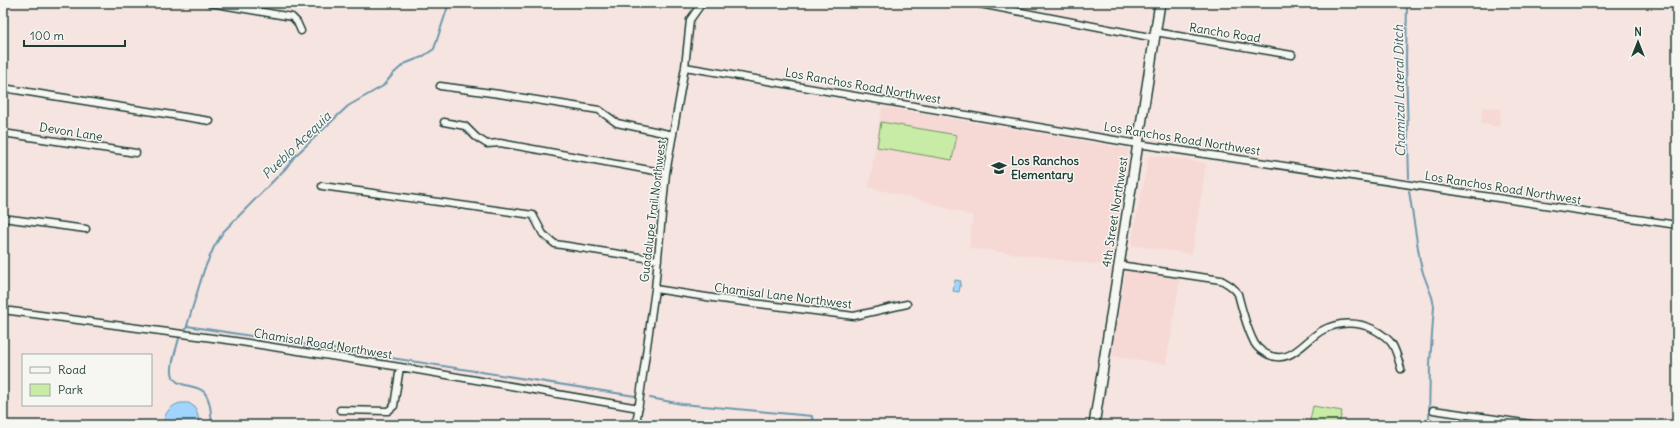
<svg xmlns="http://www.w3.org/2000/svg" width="1680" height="428" viewBox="0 0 1680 428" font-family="Delius,sans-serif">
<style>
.built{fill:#f6d8d4}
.green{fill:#c8eba5;stroke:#74946c}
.water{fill:#a1d4fe;stroke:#6d98ad}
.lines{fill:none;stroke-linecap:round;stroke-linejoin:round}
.stream{stroke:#6d98ad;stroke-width:2}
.street-casing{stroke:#1f3d34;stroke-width:9}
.secondary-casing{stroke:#1f3d34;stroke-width:12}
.street{stroke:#f6f6f2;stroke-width:6}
.secondary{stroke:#f6f6f2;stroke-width:9}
.labels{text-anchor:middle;stroke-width:3;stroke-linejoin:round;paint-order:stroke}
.street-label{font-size:12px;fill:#1f3d34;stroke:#f6f6f2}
.poi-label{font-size:12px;font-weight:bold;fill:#1f3d34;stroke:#f6f6f2;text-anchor:start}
.water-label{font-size:13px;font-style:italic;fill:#395b5c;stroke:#f6f6f2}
</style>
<rect width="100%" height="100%" fill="#f6e4e0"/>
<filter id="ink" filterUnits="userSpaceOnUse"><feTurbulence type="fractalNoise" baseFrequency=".025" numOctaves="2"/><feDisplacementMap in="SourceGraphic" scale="8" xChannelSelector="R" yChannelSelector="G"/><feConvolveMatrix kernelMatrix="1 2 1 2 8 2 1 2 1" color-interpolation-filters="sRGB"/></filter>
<g filter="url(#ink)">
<path class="built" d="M1252 3H1305L1304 10 1287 7 1286 9Z
M882 107 1129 149 1111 266 969 248 973 216 917 199 869 187Z
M1483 107 1501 109 1499 127 1481 124Z
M1149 155 1206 163 1192 254 1131 245Z
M1126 270 1180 278 1166 364 1112 356Z"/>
<path class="green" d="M881 122 957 135 952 160 877 147Z
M1313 406 1342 411 1339 425H1309Z"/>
<path class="water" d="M955 280 961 281 959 292 953 291Z
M180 403H189L196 408 200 425H156L163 422C166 412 170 406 180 403Z"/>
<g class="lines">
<path class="stream" d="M1407 3 1406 62 1409 178
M1409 191 1420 261 1423 273 1432 297 1434 306 1430 363 1429 425
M187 326 635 396
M186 329 204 270 214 247 223 232 286 168 295 156 348 106 383 86 393 74 404 64 422 57 434 49 449 3
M179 338C177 348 171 361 172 372 173 389 195 383 204 392 211 400 211 415 212 425
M650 398 682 404 812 416 813 425"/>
<g class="street-casing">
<path id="street" d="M210 3 292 17 297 22 301 31
M975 3 1155 38
M1155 32 1292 55
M685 67 1138 144 1677 225
M440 86 499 94 599 110 617 123 673 135
M3 88 210 121
M444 122 465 126 476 137 487 144 500 143 666 173
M3 133 136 153
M322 186 533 215 543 234 555 244 658 260
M3 218 86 229
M1119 265 1221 280C1228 284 1234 287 1238 294 1242 309 1246 326 1253 340 1255 346 1260 350 1265 353 1290 368 1305 339 1323 330 1338 322 1357 321 1373 329 1394 340 1395 347 1401 369
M655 289 713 298 854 316 907 304
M3 310 235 341 400 367 639 408
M340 410 388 411 394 406 400 367
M1433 410 1537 425
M636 425 655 289 666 173 685 67 690 20 702 3"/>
</g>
<g class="secondary-casing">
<path id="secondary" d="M1094 425 1160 3"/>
</g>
<use href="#street" class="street"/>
<use href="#secondary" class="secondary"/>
</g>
</g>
<defs>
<g id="school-bare" transform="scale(1.2)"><path d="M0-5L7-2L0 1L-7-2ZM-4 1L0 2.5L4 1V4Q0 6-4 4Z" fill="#1f3d34" stroke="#f6f6f2" stroke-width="2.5" paint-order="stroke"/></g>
</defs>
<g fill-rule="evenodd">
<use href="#school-bare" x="999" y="168"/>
</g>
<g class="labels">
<g class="street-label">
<text transform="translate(1225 33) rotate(9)" y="4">Rancho Road</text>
<text transform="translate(863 86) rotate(10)" y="4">Los Ranchos Road Northwest</text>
<text transform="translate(71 132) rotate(9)" y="4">Devon Lane</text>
<text transform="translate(1182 139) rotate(9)" y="4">Los Ranchos Road Northwest</text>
<text transform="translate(1503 188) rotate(9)" y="4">Los Ranchos Road Northwest</text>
<text transform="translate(653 211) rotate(-83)" y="4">Guadalupe Trail Northwest</text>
<text transform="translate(1115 212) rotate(-81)" y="4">4th Street Northwest</text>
<text transform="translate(783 296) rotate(7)" y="4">Chamisal Lane Northwest</text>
<text transform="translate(323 344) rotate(9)" y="4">Chamisal Road Northwest</text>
</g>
<g class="poi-label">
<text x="1011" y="165">Los Ranchos<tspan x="1011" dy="14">Elementary</tspan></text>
</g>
<g class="water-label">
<text transform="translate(1399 91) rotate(-91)" y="5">Chamizal Lateral Ditch</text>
<text transform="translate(296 145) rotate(-44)" y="5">Pueblo Acequia</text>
</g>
</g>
<rect width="1680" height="428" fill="none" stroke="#f6f6f2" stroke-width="16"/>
<rect x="8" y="8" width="1664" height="412" fill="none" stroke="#1f3d34" stroke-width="1.5" filter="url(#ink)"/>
<rect x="22" y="354" width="130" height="52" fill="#f6f6f2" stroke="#a0aca6"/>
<rect x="30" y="367" width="20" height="6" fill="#f6f6f2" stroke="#a0aca6"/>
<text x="58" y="374" font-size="12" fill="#1f3d34">Road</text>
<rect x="30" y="384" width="20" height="12" fill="#c8eba5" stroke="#a0aca6"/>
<text x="58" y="394" font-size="12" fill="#1f3d34">Park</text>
<g transform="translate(1638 42)" stroke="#f6f6f2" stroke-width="3" paint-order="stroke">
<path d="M0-3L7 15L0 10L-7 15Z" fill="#1f3d34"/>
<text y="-6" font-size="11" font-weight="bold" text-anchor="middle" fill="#1f3d34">N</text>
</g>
<path d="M24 40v6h101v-6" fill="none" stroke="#1f3d34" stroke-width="2"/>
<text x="30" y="40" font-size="12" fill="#1f3d34" stroke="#f6f6f2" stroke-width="3" paint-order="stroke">100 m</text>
</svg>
